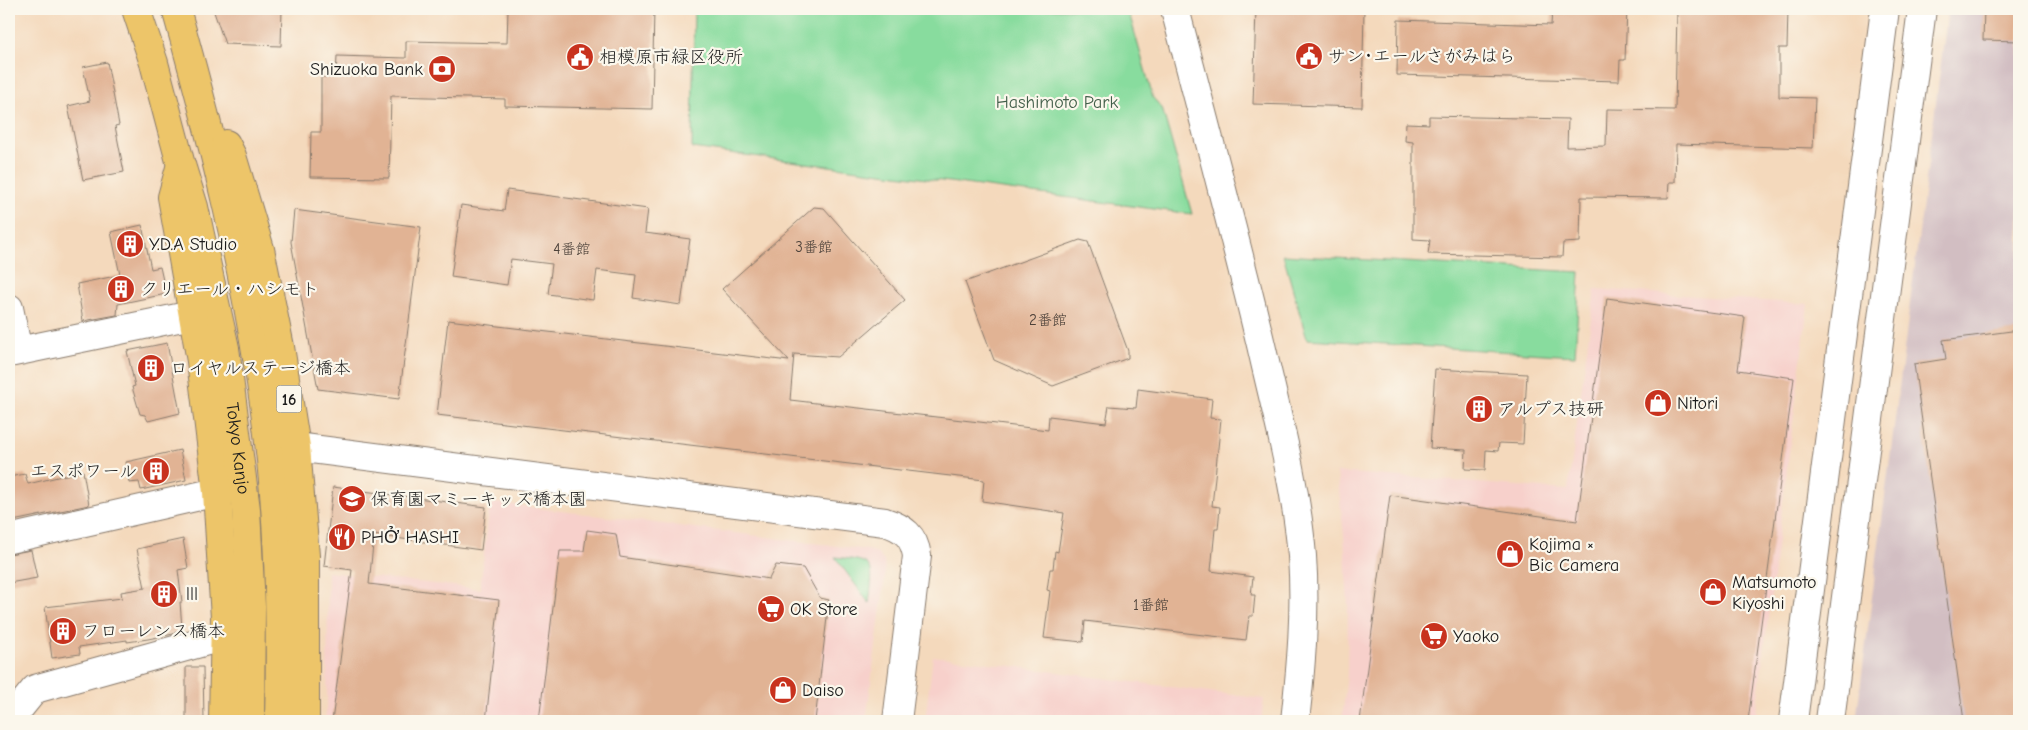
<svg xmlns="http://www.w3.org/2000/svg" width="2028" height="730" viewBox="0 0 2028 730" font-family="'Comic Neue','Klee One',sans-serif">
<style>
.built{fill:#f7d0cb}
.industrial{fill:#d2bec2}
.green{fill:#88dc9e;stroke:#527c5d}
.building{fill:#e1b394}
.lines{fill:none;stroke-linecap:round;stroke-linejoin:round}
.minor-casing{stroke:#887a6c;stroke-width:30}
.highway-casing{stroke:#887a6c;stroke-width:30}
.minor{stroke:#fff;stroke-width:28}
.highway{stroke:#edc569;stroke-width:28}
.labels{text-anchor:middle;stroke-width:4.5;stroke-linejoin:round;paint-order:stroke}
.number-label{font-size:15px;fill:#4d423a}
.shield{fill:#fbf7ec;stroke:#5f5e5a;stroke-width:1}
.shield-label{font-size:16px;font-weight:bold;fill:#1c1c1c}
.poi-label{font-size:18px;fill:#1c1c1c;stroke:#fbf7ec;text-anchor:start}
.park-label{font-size:18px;fill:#425f4a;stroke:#fbf7ec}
.street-label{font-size:18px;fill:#1c1c1c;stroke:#fbf7ec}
</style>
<rect width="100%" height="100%" fill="#fbf7ec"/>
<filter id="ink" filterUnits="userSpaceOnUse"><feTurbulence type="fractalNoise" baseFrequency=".02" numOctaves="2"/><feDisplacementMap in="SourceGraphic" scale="10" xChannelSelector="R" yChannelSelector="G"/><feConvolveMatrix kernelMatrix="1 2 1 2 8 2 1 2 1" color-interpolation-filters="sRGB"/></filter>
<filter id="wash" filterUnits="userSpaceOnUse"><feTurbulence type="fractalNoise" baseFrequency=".0096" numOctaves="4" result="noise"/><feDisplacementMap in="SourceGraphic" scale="20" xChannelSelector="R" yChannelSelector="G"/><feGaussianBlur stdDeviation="1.12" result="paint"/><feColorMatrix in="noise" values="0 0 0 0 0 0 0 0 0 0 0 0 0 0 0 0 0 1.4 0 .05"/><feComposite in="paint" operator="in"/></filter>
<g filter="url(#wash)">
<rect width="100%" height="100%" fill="#f4d9bc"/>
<path class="built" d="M1595 289 1808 304 1755 721H1342L1347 674 1348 606 1344 536 1337 472 1568 490Z
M490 502 868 550 876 552 884 561 885 576 866 721H325L327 703 328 572 480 589Z
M933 656 1264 699 1261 721H925Z"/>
<path class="industrial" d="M1948 9H2019V721H1856Z"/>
<path class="green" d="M694 9H1128L1153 98 1162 108 1192 214 692 148Z
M1283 255 1580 272 1575 356 1307 339Z
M835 557C876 562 874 562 869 603Z"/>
<g id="blocks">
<path class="building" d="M213 9H282L281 46 225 44Z
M508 9H654L652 109 505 106V99L391 96 389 178 310 177 311 132H321V77H336L337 56 406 58V41L507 43Z
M1256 9H1364L1362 107 1253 104Z
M1552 9H1627L1625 60H1620L1619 81 1397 75 1398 20 1551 25Z
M1677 9H1788L1787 48H1779V97L1815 98 1813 148 1676 144 1675 182H1669L1668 198 1581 197 1580 242 1563 243 1562 257 1428 254 1430 240 1413 239V142L1405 141 1406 123 1429 124V116L1568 119 1567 147 1606 146 1607 109 1675 110Z
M1984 9H2019V41L1983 40Z
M107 62 119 125 115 126 124 172 83 180 68 106 90 101 83 67Z
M507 190 648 209 645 233 690 239 681 305 633 298 636 275 597 270 593 300 548 294 552 264 511 259 507 285 451 277 461 205 504 211Z
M814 207 824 208 905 300 838 357 794 354 790 400 1048 430 1049 416 1106 423 1109 406 1136 408 1138 389 1212 399 1210 418 1221 419 1212 506 1220 507 1218 529H1215L1211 571 1253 577 1251 595H1255L1253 616H1249L1246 640 1085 621 1083 642 1044 638 1050 591 1047 590 1050 569H1053L1055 551 1058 552 1064 513 982 501 984 480 437 415 448 320 789 361 722 289Z
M294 210 421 227 399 399 318 389 291 242Z
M142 225 151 269 160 267 166 294 118 304 117 315 83 321 77 284 120 275 111 232Z
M1080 240 1088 242 1128 351V358L1053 386 994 360 965 282Z
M1607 298 1745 317 1738 370 1794 378 1748 721H1360L1390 495 1577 521Z
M2019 330V721H1964L1914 364 1946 359 1943 340Z
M167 343 180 413 148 421 145 415 140 414 132 387 135 386 127 351Z
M1435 369 1527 374 1523 444 1499 443 1498 451 1486 450 1485 470 1465 469 1466 450 1430 448Z
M180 450 186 480 141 490 139 482 129 483 126 462Z
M83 471 89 505 13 521 9 499V477L25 474 28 484Z
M333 487 486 507 481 550 374 535 369 584 499 600 486 721H332L352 570 324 566Z
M587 530 616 534 620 557 769 579 776 565 803 568 820 598 829 600 815 721H539L560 551H584Z
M183 539 188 568 178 570 182 602H180L182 628 173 634 148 639 127 642V640L79 647 80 654 52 658 45 607 122 598 121 592 145 588 137 549Z
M31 550 37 578 9 583V554Z
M186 667H203L204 721H186Z"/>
</g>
</g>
<g filter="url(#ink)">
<use href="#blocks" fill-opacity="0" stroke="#887a6c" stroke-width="1"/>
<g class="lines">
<g class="minor-casing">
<path id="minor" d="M1175 9C1204 121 1234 232 1261 345 1277 415 1296 484 1302 556 1306 611 1301 667 1295 721
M9 308 18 351
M9 353 192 315
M296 447 885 522C904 528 914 536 917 556L897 721
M9 539 217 492
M9 721 35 689 225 636
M1793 721 1885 9
M1830 721 1922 9"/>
</g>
<g class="highway-casing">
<g id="highway">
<path id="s1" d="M136 9 154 63 181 165 194 207 225 348 246 509 251 607 250 721"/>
<path d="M176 9C217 155 255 309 271 460 280 547 281 634 279 721"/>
<path d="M226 144 232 156 260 249 280 347 296 447 305 556V721"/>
<path d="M180 168 172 197 201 361 217 492 225 618 223 721"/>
</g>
</g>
<use href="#minor" class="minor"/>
<use href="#highway" class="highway"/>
</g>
</g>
<defs>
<g id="civic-disc" transform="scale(1.4375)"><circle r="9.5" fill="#c8321e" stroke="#fbf7ec"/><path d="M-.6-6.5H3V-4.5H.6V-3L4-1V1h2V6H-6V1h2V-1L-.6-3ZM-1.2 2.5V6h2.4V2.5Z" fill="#fff"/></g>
<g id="bank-disc" transform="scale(1.4375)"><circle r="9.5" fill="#c8321e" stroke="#fbf7ec"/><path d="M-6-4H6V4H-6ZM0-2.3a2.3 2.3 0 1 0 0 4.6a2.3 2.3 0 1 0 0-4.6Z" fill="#fff"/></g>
<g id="building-disc" transform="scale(1.4375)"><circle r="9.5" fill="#c8321e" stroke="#fbf7ec"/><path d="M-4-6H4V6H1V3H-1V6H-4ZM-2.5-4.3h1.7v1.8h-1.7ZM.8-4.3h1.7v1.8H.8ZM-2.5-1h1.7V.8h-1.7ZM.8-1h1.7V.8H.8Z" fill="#fff"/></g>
<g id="shop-disc" transform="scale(1.4375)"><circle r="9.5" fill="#c8321e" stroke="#fbf7ec"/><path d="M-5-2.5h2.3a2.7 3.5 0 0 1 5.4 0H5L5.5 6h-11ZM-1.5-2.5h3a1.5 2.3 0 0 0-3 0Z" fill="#fff"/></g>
<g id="school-disc" transform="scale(1.4375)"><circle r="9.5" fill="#c8321e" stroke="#fbf7ec"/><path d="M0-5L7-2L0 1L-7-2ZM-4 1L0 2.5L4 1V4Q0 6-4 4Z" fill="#fff"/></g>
<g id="restaurant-disc" transform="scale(1.4375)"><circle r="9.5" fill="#c8321e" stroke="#fbf7ec"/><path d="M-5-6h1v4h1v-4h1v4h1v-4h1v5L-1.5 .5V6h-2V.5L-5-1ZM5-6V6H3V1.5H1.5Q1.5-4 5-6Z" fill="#fff"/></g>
<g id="supermarket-disc" transform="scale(1.4375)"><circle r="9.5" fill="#c8321e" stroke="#fbf7ec"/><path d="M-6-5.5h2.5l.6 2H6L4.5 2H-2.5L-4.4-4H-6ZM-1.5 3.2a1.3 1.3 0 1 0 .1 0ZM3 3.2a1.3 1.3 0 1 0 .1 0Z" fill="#fff"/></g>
</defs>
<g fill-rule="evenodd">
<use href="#civic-disc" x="1309" y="56"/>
<use href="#civic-disc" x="580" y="57"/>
<use href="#bank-disc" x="442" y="69"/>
<use href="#building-disc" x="130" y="244"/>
<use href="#building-disc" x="121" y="289"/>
<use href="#building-disc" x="151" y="368"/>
<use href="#shop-disc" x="1658" y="403"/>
<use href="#building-disc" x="1479" y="409"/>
<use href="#building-disc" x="156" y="471"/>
<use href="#school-disc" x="352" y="499"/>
<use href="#restaurant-disc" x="342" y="537"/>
<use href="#shop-disc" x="1510" y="554"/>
<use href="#shop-disc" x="1713" y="592"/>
<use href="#building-disc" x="164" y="594"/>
<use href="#supermarket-disc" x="771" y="609"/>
<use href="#building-disc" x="63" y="631"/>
<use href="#supermarket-disc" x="1434" y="636"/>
<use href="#shop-disc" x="783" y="690"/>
</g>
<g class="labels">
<g class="number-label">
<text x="814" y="252">3番館</text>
<text x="572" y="254">4番館</text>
<text x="1048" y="325">2番館</text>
<text x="1151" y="610">1番館</text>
</g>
<rect class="shield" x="276.5" y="385.5" width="25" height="27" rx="4"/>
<g class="shield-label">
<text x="289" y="405">16</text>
</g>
<g class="poi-label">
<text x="1328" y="62">サン･エールさがみはら</text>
<text x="599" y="63">相模原市緑区役所</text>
<text x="423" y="75" text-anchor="end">Shizuoka Bank</text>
<text x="149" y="250">Y.D.A Studio</text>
<text x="140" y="295">クリエール・ハシモト</text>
<text x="170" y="374">ロイヤルステージ橋本</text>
<text x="1677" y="409">Nitori</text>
<text x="1498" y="415">アルプス技研</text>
<text x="137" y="477" text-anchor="end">エスポワール</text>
<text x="371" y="505">保育園マミーキッズ橋本園</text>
<text x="361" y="543">PHỞ HASHI</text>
<text x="1529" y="550">Kojima ×<tspan x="1529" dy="21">Bic Camera</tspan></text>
<text x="1732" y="588">Matsumoto<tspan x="1732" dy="21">Kiyoshi</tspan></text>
<text x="183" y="600">Ⅲ</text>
<text x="790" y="615">OK Store</text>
<text x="82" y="637">フローレンス橋本</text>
<text x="1453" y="642">Yaoko</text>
<text x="802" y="696">Daiso</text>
</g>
<g class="park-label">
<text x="1057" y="108">Hashimoto Park</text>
</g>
<g class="street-label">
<text dy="6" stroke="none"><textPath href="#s1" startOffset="452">Tokyo Kanjo</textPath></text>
</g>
</g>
<rect width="2028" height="730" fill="none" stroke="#fbf7ec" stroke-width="30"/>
</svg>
